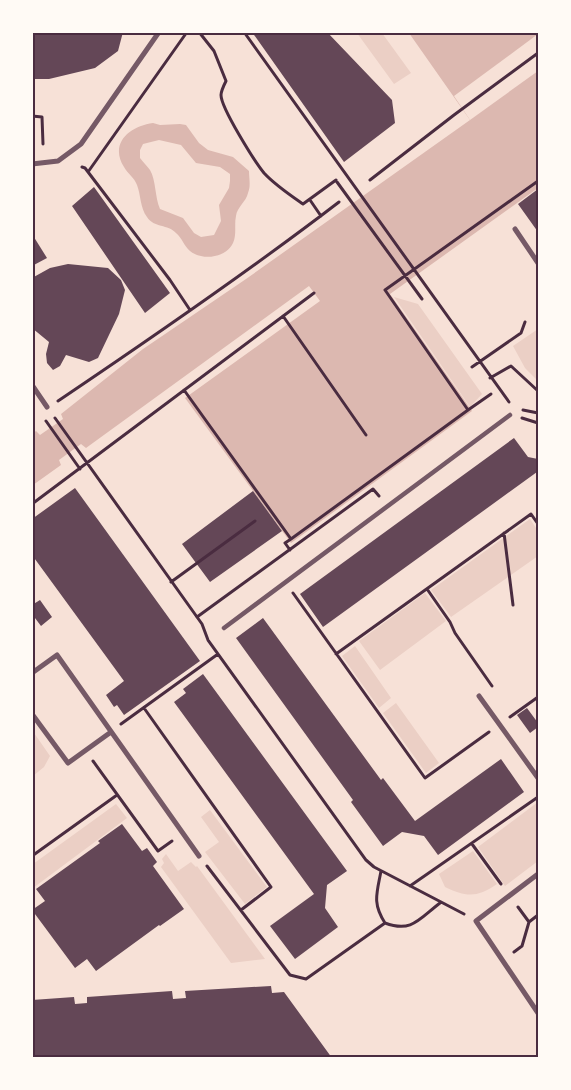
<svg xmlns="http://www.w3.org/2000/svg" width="571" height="1090" viewBox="0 0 571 1090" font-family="'Playfair Display',serif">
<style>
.green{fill:#ebcfc5}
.water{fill:#dcb8b0;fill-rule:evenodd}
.pier{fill:#f7e1d7}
.building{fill:#644757}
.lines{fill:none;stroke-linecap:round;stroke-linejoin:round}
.path{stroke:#4a2c40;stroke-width:3}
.pedestrian{stroke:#755966;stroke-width:4.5}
.minor{stroke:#755966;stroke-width:5}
.neatline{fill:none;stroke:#4a2c40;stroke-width:2}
</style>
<rect width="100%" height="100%" fill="#f7e1d7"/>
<path class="green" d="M357 33H382L411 73 394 84Z
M394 297 418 304 482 394 470 407Z
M538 329V381L525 368 513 346Z
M530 519 538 531V556L451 617 431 590Z
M425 593 446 621 380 670 359 641Z
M355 646 391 698 379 708 342 656Z
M396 703 439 763 426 773 383 713Z
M32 730 50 756 44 767 33 776Z
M538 802V861L505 886 478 847Z
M116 804 127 818 33 888V864Z
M210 810 267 887 245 904 205 852 219 842 201 817Z
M473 851 497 884C477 898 466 897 445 887L439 874Z
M166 854 178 871 191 862 196 867 197 866 265 959 231 963 161 867 164 863 162 859Z"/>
<path class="water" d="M409 33H538V188L390 294 472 411 291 543 185 398 320 301 309 286 86 448 81 444 59 460 61 465 33 485 32 434 36 431 40 435 63 419 61 414 143 349 246 279 470 120Z
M153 123 160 125 180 124 186 125 199 143 208 150 233 157 249 171C249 178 251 186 248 193 246 202 237 207 236 216 234 225 237 234 233 243 226 258 202 261 190 251 184 246 182 238 176 233 168 224 154 228 147 217 140 208 141 195 137 185 134 177 128 174 124 167 109 143 130 126 153 123ZM159 140 181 145 196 163 220 167 230 174V181L229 188 219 205 221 221 214 235 201 237 194 233 183 218 160 209C155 198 156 180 150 170 147 166 143 162 140 158V150L143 144Z"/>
<path class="pier" d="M538 34V71L470 120 454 96Z"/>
<path class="building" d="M32 32H123L118 51 95 68 49 79H32Z
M252 32H327L392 100 395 123 344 162Z
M94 187 170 293 145 313 72 206Z
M538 189V232L518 204Z
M32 234 47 258 32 266Z
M68 264 108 268 121 280 125 290 119 314 98 358 89 362 66 355 60 366 53 370 47 363 46 354 49 342 32 328V278L50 268Z
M514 438 528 457 538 459V474L537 472 323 627 300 594Z
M75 488 200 661 124 715 117 705 114 707 106 695 124 681 32 555V519Z
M253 491 282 531 210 582 182 544Z
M40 600 52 617 41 626 32 614V605Z
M263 618 381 780 383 778 415 821 501 759 524 792 438 855 424 836 402 832 383 846 351 802 353 800 236 638Z
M203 674 347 871 327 885 325 908 338 927 295 959 270 926 314 894 174 702 186 693 183 689Z
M527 708 538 723V727L530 733 517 715Z
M122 824 142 851 147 848 157 862 153 866 184 909 160 926 159 925 96 971 87 959 75 968 32 910 45 901 36 889 100 843 98 841Z
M271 986 272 993 284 992 332 1058H32V1000L74 997 75 1004 87 1003V997L172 991 173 999 186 998 185 991Z"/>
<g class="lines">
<path class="path" d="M199 32 214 51 226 81C224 85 221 91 221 95 221 108 255 162 264 173 275 185 290 195 303 204L336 180
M244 32 509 402
M32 116 42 117 43 144
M82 167 85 168 170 280 190 310
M88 172 187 32
M370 180 454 115 538 53
M337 182 422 299
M310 200 321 216
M283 316 366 435
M472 367 521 333 525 322
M490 378 511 366 538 391
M184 390 291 539 468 410 385 290 538 181
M58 401C153 337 248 272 339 202
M468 410 491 394
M523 410 538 413
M55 418 202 624 208 640 366 860 374 867 464 914
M522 418 538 423
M46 421 80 469
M32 504 314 293
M504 533 513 605
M290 550 285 543 291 539
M171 582 255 521
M427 589 450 622 455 633 492 686
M293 593 425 778 489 732
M197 617 373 489 379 496
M336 654 531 514 538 524
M144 708 271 887 241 910
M510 717 538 697
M121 724 218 654
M93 761 158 851 172 841
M472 844 501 884
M32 856 117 795
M207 866 290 975 306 979 385 923C412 933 419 919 440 903
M381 871C377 893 372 903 385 923
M410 886 538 797
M518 907 529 922
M514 952 522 946 529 922 538 915"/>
<path class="pedestrian" d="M224 628 510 415"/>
<path class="minor" d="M32 164 58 161 81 144 159 32
M515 229 538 263
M32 385 47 407
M32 673 57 655 199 856
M479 696 538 778
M32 714 68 763 111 732
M538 874 476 921 538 1013"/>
</g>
<rect width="571" height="1090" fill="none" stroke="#fffaf5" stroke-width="68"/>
<rect x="34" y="34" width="503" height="1022" class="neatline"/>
</svg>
